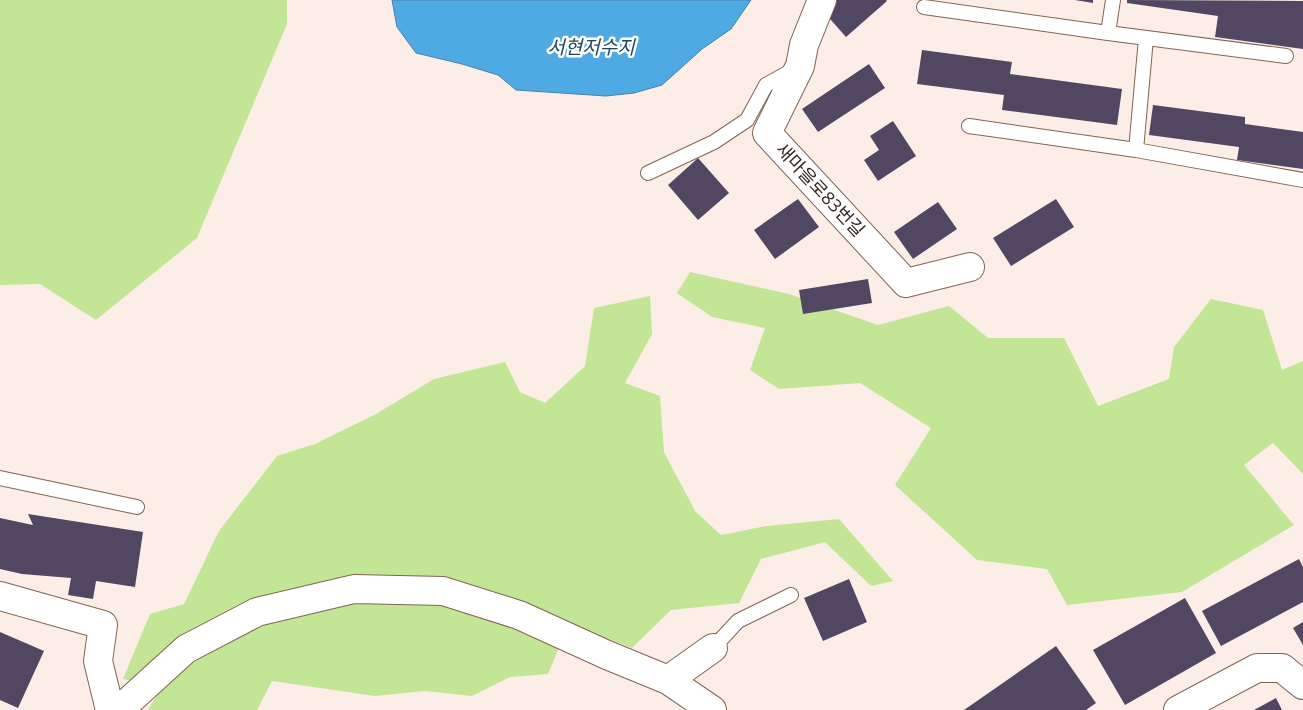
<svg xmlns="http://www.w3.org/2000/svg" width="1303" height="710" viewBox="0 0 1303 710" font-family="'Open Sans','Noto Sans KR',sans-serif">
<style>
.green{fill:#c2e596}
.water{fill:#4fa9e3;stroke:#4782a8}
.building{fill:#514762}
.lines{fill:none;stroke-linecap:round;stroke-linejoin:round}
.service-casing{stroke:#816454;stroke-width:16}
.minor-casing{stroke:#816454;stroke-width:30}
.service{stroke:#fff;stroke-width:14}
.minor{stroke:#fff;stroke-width:28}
.labels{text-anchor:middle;stroke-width:5;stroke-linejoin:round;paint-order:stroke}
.street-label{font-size:18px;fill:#342720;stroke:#fff}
.water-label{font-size:19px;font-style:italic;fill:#20455e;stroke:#fff}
</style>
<rect width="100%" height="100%" fill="#fceee7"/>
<path class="green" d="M0 0H287V24L197 238 96 320 40 284 0 285Z
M690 272 789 294 878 325 949 306 988 338H1064L1098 406 1169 379 1174 347 1211 299 1263 310 1282 370 1303 361V474L1273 443 1244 465 1294 525 1182 592 1067 605 1047 569 977 560 895 485 931 428 860 383 779 389 750 370 765 328 712 317 677 293Z
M650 296 652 334 625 383 660 396 664 452 695 511 721 535 767 526 839 519 893 581 871 586 825 542 761 559 739 603 671 610 632 648 569 624 548 674 510 677 472 696 425 691 375 696 272 681 257 710H148L162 687 123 679 150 614 184 604 219 531 277 456 315 444 376 414 434 379 505 362 520 392 545 403 585 366 594 308Z"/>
<path class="water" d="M392 0H751L731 29 702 49 662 85 634 93 606 96 516 90 498 75 462 64 416 53 397 27Z"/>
<path class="building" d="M835 0H886L887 1 846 37 823 11Z
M1075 0H1093V3Z
M1127 0 1303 1V49L1215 37 1218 16 1127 3Z
M922 50 1012 62 1010 74 1122 89 1117 125 1002 110 1004 95 917 84Z
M869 64 885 88 818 132 802 109Z
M1153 105 1245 117V124L1303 132V169L1237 160 1239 147 1149 135Z
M893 121 916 156 878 181 864 160 879 150 870 136Z
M698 158 729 193 698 220 668 185Z
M798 199 819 227 775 259 754 230Z
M1056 199 1074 227 1011 266 993 238Z
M938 202 957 229 913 259 894 232Z
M868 279 872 303 803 314 799 290Z
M28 514 143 532 135 587 96 581 93 599 68 595 71 578 22 574 0 569V518L33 525Z
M1299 559 1303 567V602L1221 646 1202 611Z
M849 579 867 622 823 641 804 598Z
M1185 598 1216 653 1125 705 1093 650Z
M1303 622V645L1293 628Z
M0 632 44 651 18 708 0 700Z
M1056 646 1096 703 1086 710H964Z
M1276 698 1282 710H1254Z"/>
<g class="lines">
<g class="service-casing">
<path id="service" d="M924 7 1108 33 1113 0
M1108 33 1286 56
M969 126 1136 150 1146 38
M1136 150 1303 180
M648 173 714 142 747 120 766 85 795 69
M0 478 137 507
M713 648 738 621 791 595"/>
</g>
<g class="minor-casing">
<path id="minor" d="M822 0 804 45 800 66 767 133 906 283 970 267
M0 596 103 625 98 661 110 710
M119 710 186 649 257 612 354 589 443 591 519 615 607 655 668 680
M712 710 668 680 713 648
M1178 710 1257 668H1282L1303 685"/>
</g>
<use href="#service" class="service"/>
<use href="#minor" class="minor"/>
</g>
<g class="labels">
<g class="street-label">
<text transform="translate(820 190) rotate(47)" y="6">새마을로83번길</text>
</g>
<g class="water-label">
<text x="591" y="54">서현저수지</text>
</g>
</g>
</svg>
